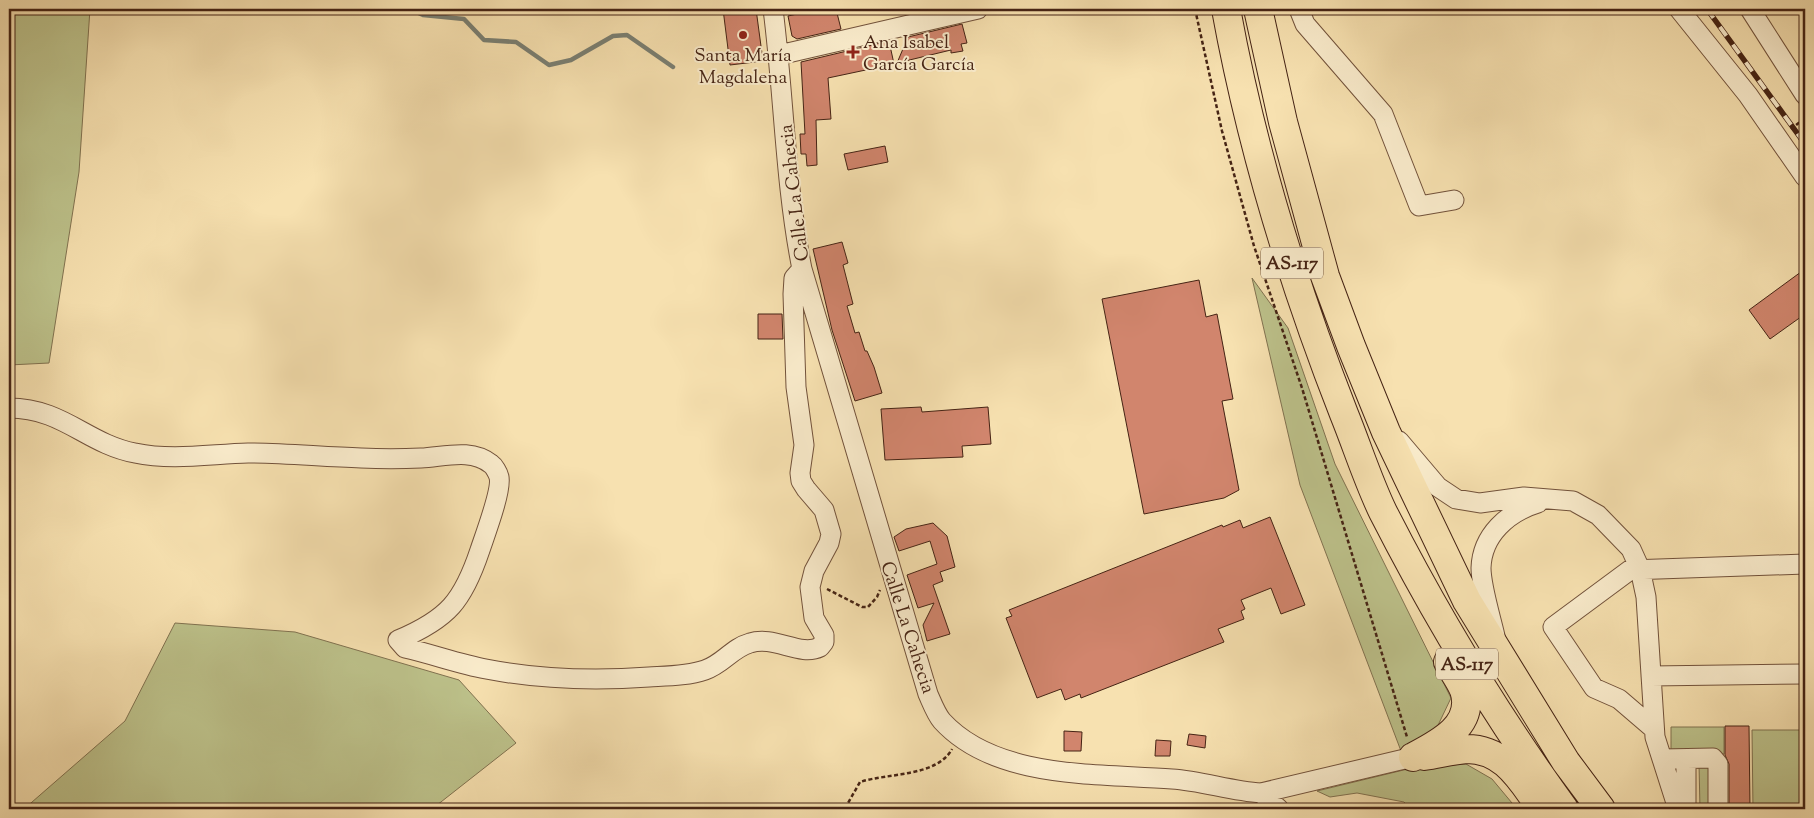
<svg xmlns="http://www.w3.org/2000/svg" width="1814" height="818" viewBox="0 0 1814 818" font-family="'Sorts Mill Goudy',serif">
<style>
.green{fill:#bdc28b;stroke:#817250}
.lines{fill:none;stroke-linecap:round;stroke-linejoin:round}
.stream{stroke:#7a7f72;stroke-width:4.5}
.building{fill:#d1856d;stroke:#452314}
.minor-casing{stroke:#72523b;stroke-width:21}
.highway-casing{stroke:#452314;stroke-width:30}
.path{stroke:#452314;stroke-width:2.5;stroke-dasharray:4 2.5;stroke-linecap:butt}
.minor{stroke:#faeccc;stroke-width:19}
.highway{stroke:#f7e1b0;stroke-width:28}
.rail-casing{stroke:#452314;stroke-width:5.5}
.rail{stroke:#faeccc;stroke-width:4;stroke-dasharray:11;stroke-linecap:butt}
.poi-dot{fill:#8f2418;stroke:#faeccc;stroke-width:2}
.labels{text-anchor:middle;stroke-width:4;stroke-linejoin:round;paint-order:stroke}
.shield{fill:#faeccc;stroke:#7b5f4b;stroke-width:1}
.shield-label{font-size:18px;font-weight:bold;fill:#452314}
.poi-label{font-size:19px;fill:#452314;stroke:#faeccc;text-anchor:start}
.street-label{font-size:19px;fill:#452314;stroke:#faeccc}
</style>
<rect width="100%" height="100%" fill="#f7e1b0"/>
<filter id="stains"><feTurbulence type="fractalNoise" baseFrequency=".004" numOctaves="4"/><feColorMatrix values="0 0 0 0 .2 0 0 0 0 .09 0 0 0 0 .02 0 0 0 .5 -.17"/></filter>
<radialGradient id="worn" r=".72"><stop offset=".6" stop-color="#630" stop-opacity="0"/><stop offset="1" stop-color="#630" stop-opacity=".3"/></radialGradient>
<path class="green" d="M9 9H90L79 172 49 363 9 365Z
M1252 278 1288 328 1335 464 1451 698 1430 742 1401 751 1300 485Z
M175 623 295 632 459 680 516 743 432 809H24L125 721Z
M1671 727H1724V754L1671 755Z
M1752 730H1805V809H1753Z
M1466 764 1492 779 1517 809H1411L1404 802 1357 793 1330 797 1317 791 1416 767Z
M1699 764H1714V809H1700Z"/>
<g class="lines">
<path class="stream" d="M410 9 423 15 464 19 484 40 516 42 549 65 571 60 613 36 627 35 673 67"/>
</g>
<path class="building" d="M723 9H756L763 61 730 65Z
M820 9H836L841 29 797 39 792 36 788 16Z
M962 24 967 43 961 44 963 51 951 53V50L897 63 908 37Z
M889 41 894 64 828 78 831 119 816 120 817 165 807 166 806 154H801L800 134H805L801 62Z
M885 146 888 162 848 170 844 154Z
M842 242 848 263 843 265 853 304 847 306 855 333 859 332 865 351H867L874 367 882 393 855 401 832 330 813 249Z
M1805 269V314L1770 339 1749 310Z
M1199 280 1206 317 1217 314 1233 399 1222 401 1239 490 1224 498 1144 514 1102 299Z
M758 314H782L783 339H758Z
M921 407 922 412 988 407 991 444 962 446 963 457 885 460 881 409Z
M1270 517 1305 605 1281 614 1271 588 1241 600 1245 609 1241 611 1244 619 1218 629 1224 642 1081 698 1080 694 1065 700 1061 689 1037 698 1006 618 1012 616 1009 610 1222 525 1223 527 1240 520 1243 528Z
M933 523 947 536 955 567 940 572 943 581 933 585 950 634 927 641 923 625 934 603 918 608 907 575 937 564 930 541 899 551 894 537 906 529Z
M1725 726H1749L1750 809H1729V764L1725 755Z
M1064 731 1082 732 1081 751H1064Z
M1189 734 1206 736 1205 748 1187 745Z
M1156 740 1171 741 1170 756H1155Z"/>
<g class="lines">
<g class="minor-casing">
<path id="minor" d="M773 9C784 95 785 184 802 269L928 694C932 703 936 714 942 721 996 780 1098 773 1172 779 1202 781 1231 791 1261 793L1413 757
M1299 9 1305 24 1383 114 1419 206 1454 200
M1679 9 1748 95 1805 177
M1750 9 1805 95
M779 55 978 9
M9 408C63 408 87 444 135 453 172 461 211 454 248 453 286 453 323 457 361 458 381 459 401 459 421 458 444 457 471 448 491 464 494 466 498 473 499 477 502 490 485 535 480 550 463 601 448 619 398 640L405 648C432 654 459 664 486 669 538 679 595 681 649 677 667 676 688 676 705 670 723 664 732 648 750 643 774 635 800 657 820 647L824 642V635L814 618 810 587 814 571 829 543 831 534 824 510 806 489 801 481 800 473 804 445 796 387 793 294 794 278 802 269
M1399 441 1438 487 1456 499 1480 503 1524 497 1573 501 1598 515 1631 549 1640 569 1646 597 1655 737 1678 809
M1495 636C1491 618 1481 586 1481 568 1482 535 1508 512 1538 503
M1651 676 1805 674
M1654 729 1619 699 1594 688 1553 627 1630 570 1805 564
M1662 759 1713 758 1718 764V809
M1686 759V809
M1261 793 1279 809"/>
</g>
<g class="highway-casing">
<path id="highway" d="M1226 9C1251 146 1293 284 1344 414 1357 446 1368 481 1383 512 1436 616 1496 715 1564 809
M1258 9 1283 122 1325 276 1351 346 1386 432 1467 601 1566 762 1601 809
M1424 756C1438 754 1453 750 1467 749 1499 749 1516 772 1532 795
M1413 757C1438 744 1476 725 1464 690 1460 680 1453 671 1448 662"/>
</g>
<path class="path" d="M1195 9 1222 131 1254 246 1302 388 1407 737
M1791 129 1805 118
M827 589 862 607H868L877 597 880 590
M848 809V803L860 782C887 773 937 777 952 749"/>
<use href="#minor" class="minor"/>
<use href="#highway" class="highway"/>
<g class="rail-casing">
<path id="rail" d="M1707 9 1805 144"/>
</g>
<use href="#rail" class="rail"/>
</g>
<g class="poi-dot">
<circle cx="743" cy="35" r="5"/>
<path d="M850.5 44.5h5v5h5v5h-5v5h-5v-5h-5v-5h5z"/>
</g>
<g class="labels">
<g class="shield">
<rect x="1261" y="247.5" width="62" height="31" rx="4"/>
<rect x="1436" y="648.5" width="62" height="31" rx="4"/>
</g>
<g class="shield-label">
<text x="1292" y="269">AS-117</text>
<text x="1467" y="670">AS-117</text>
</g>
<g class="poi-label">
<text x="863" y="48">Ana Isabel<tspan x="863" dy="22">García García</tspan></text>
<text x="743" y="61" text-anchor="middle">Santa María<tspan x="743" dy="22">Magdalena</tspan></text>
</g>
<g class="street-label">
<text transform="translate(793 193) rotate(-97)" y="7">Calle La Cahecia</text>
<text transform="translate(909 627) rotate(72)" y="7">Calle La Cahecia</text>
</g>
</g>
<rect width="1814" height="818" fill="none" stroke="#f7e1b0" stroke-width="30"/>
<rect x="10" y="10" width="1794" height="798" fill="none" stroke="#452314" stroke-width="2.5"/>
<rect x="15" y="15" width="1784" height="788" fill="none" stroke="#452314"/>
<rect width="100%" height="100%" filter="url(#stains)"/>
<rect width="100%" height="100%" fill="url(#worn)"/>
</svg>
